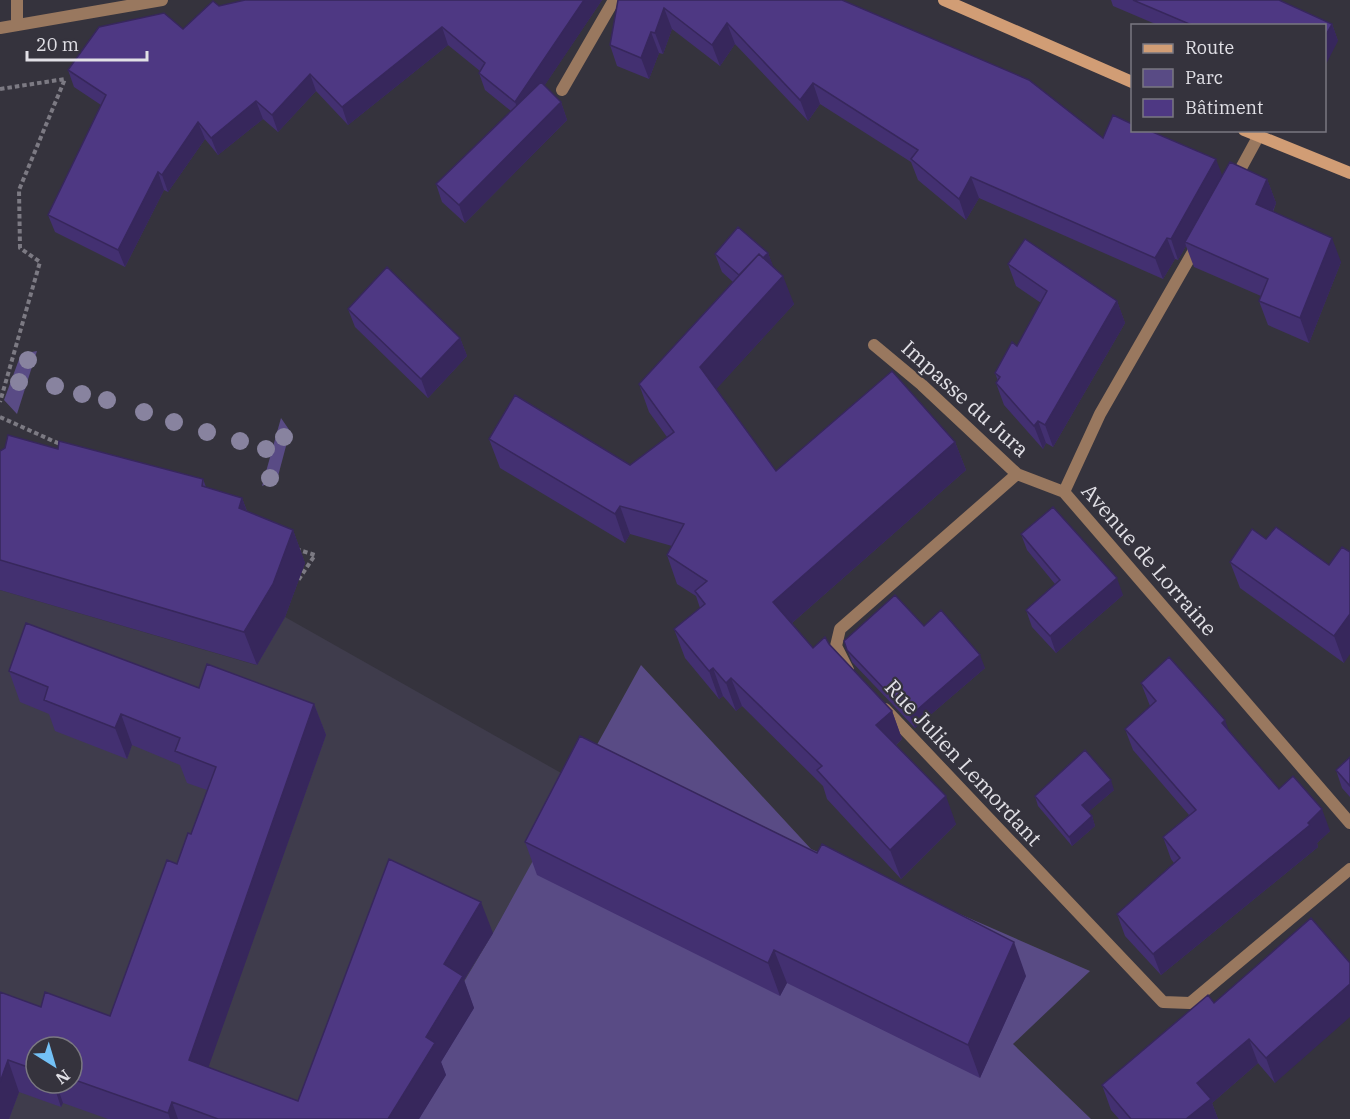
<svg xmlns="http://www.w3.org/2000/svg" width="1350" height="1119" viewBox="0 0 1350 1119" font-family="'IBM Plex Serif',serif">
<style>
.built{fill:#3f3c4c;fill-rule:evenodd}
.green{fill:#594b85}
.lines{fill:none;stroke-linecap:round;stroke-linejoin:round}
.path{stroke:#7c7a83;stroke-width:4;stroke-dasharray:4.5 3;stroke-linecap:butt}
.street{stroke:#99785f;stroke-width:12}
.secondary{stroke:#d19d75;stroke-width:12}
.tree{fill:#88839f}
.wall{fill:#433071;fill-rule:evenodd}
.shaded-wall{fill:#37275c}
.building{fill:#4e3883;stroke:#37275c;stroke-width:1.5}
.labels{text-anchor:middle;stroke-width:4.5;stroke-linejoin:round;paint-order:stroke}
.street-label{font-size:21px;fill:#e1e0e6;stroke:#35333d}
</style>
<rect width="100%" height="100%" fill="#35333d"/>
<path class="built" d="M0 590 256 665 285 617 577 782 493 933 382 1119H0ZM36 1047H72V1083H36Z"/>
<path class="green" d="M37 351 17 414 4 400 21 354Z
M281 418 290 431 277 480 262 486Z
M641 665 811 849 1090 971 1013 1044 1091 1119H382L493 933Z"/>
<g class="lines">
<path class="path" d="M0 89 65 79 19 190 20 248 40 262 0 402
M0 417 62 445
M296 549 315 555 297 582"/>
<path class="street" d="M17 0V25
M0 28 162 0
M562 90 614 0
M1234 181 1258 137
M1197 245 1100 414 1064 492 1350 823
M874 345 922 385 1017 474 1064 492
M848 670 836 646 840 629 1017 474
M885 709 1163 1002 1190 1003 1350 869"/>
<path class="secondary" d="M944 0 1132 82
M1244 130 1350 173"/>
</g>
<g class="tree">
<circle cx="28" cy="360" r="9"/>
<circle cx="19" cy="382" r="9"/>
<circle cx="55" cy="386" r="9"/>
<circle cx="82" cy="394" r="9"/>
<circle cx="107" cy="400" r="9"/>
<circle cx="144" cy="412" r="9"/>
<circle cx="174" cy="422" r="9"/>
<circle cx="207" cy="432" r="9"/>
<circle cx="284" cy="437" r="9"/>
<circle cx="240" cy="441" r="9"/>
<circle cx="266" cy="449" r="9"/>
<circle cx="270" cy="478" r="9"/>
</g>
<path class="wall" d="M245 0H602L544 86 561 102 567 120 465 223 442 202 436 184 511 111 485 90 479 73 480 71 448 45 348 125 316 91 278 132 263 119 218 155 205 139 168 192 164 190 125 267 55 232 48 215 101 105 74 87 68 70 183 29 219 6Z
M618 0H842L1103 138 1222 176 1267 179 1276 203 1273 212 1341 262 1309 343 1268 325 1259 301 1261 296 1194 267 1186 246 1178 260 1175 259 1163 279 979 198 966 220 918 180 911 162 820 104 808 121 735 44 720 66 672 29 663 54 659 53 649 79 617 66 610 45Z
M1111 0H1279L1332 24 1338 41 1324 26H1160L1113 6Z
M768 253 773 267 794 304 716 389 776 471 955 442 966 470 792 623 813 648 829 644 892 711 902 739 896 745 956 824 901 879 827 799 823 786 742 706 736 711 723 696 719 699 685 658 674 629 700 608 696 596 677 584 667 555 672 546 630 534 625 543 500 468 489 439 630 465 667 437 649 412 639 384 733 282 722 272 715 254Z
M1008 264 1117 301 1125 323 1053 447 1046 443 1043 449 1004 405 996 383 998 381 995 373 1017 346 1041 303 1016 286Z
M348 309 460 338 467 356 428 398 355 327Z
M5 448 58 449 203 479 206 487 242 498 247 511 293 530 305 563 285 617 257 665 0 590V451Z
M1021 534 1123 595 1056 653 1032 627 1026 610 1055 584 1027 550Z
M1266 539 1329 565 1344 663 1240 588 1230 562Z
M924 626 985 668 915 728 852 662 844 641Z
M9 671 199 688 314 704 326 735 208 1067 298 1101 493 933 464 980 474 1008 441 1062 446 1075 419 1119H108L63 1103 61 1107 19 1092 9 1119 0 992 41 1007 110 1016 191 834 207 790 187 783 180 765 132 745 127 759 55 731 49 714 20 702ZM36 1047H72V1083H36Z
M1141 683 1230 732 1279 789 1330 831 1317 843 1318 847 1161 975 1125 936 1117 914 1174 863 1171 859 1163 837 1189 815 1133 750 1125 729 1150 706Z
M1350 757V797L1342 788 1336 770Z
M1114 790 1088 812 1092 816 1095 826 1072 846 1038 806 1035 796Z
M525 842 1026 976 980 1078 787 983 780 996 537 875Z
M1311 918 1275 1083 1258 1063 1212 1103 1218 1119H1119L1111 1110 1102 1085 1214 1003Z"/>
<path class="shaded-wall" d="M584 0H602L522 119 515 102Z
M664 8 672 29 663 54 655 33Z
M727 23 735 44 720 66 712 45Z
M1332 24 1338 41 1324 68V38Z
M442 27 448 45 348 125 342 107Z
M651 32 659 53 649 79 641 58Z
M310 74 316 91 278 132 272 115Z
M813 83 820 104 808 121 800 100Z
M256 101 263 119 218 155 211 138Z
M561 102 567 120 465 223 459 205Z
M198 122 205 139 168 192 162 175Z
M1216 159 1224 180 1185 242 1186 246 1178 260 1171 239Z
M158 172 164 190 125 267 118 250Z
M971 177 979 198 966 220 959 199Z
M1267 179 1276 203 1265 229 1256 204Z
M1167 238 1175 259 1163 279 1155 258Z
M1332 238 1341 262 1309 343 1300 318Z
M768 253 775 271 743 279Z
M783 276 794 304 710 396 700 367Z
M1117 301 1125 323 1053 447 1045 425Z
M460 338 467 356 428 398 421 379Z
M1038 421 1046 443 1043 449 1034 426Z
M955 442 966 470 784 630 773 602Z
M242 498 254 531 239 508Z
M620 506 630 534 625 543 615 514Z
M293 530 305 563 285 617 257 665 244 632Z
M1117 578 1123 595 1056 653 1050 636Z
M1350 614V654L1344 663 1334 636Z
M980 655 985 668 915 728 910 716Z
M713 668 723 696 719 699 709 671Z
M731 678 742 706 736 711 726 683Z
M314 704 326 735 200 1091 189 1060Z
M892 711 902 739 886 754 876 725Z
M121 714 132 745 127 759 115 728Z
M1225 720 1233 742 1222 723Z
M1111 780 1114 790 1086 814 1082 805Z
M946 796 956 824 901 879 890 850Z
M1322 809 1330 831 1317 843 1318 847 1161 975 1153 954 1308 823Z
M1092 816 1095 826 1072 846 1069 837Z
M481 902 493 933 464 980 474 1008 441 1062 446 1075 419 1119H388L426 1037 444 964Z
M1014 942 1026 976 980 1078 968 1045Z
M774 950 787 983 780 996 768 963Z
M1350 984V1017L1275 1083 1266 1058Z
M1249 1039 1258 1063 1212 1103 1218 1119H1186L1197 1083Z
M8 1060 19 1092 9 1119H0V1082Z
M53 1083H56L63 1103 61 1107Z
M172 1102 178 1119H170L168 1113Z"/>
<path class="building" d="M245 0H584L515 102 479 73 485 63 442 27 342 107 310 74 272 115 256 101 211 138 198 122 162 175 158 172 118 250 48 215 106 95 68 70 99 27 164 13 183 29 213 1 219 6Z
M618 0H842L1029 80 1103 138 1113 115 1132 124V130H1148L1216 159 1171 239 1167 238 1155 258 971 177 959 199 911 159 918 150 813 83 800 100 727 23 712 45 664 8 655 33 651 32 641 58 610 45Z
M1133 0H1279L1332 24 1324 38V26H1194Z
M541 82 561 102 459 205 436 184Z
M1230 162 1267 179 1256 204 1332 238 1300 318 1259 301 1268 279 1185 242Z
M738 227 768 253 763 258 759 254 739 275 715 254Z
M1025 239 1117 301 1045 425 1038 421 1034 426 996 383 1000 377 995 373 1012 342 1017 346 1047 291 1008 264Z
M759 254 783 276 700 367 776 471 892 371 955 442 773 602 813 648 825 637 829 644 892 711 876 725 946 796 890 850 817 770 822 766 731 678 726 683 713 668 709 671 674 629 705 604 695 591 707 581 667 555 684 524 620 506 615 514 489 439 515 395 630 465 674 432 639 384Z
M387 267 460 338 421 379 348 309Z
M8 435 58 449 59 441 203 479 202 486 242 498 239 508 293 530 273 584 244 632 0 560V451L5 448Z
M1053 507 1117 578 1050 636 1026 610 1060 580 1021 534Z
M1276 527 1329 565 1342 547 1350 552V614L1334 636 1230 562 1252 529 1266 539Z
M895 595 924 626 941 610 980 655 910 716 847 650 844 641Z
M26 623 199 688 207 664 314 704 189 1060 298 1101 389 859 481 902 444 964 463 976 426 1037 435 1043 388 1119H218L172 1102 168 1113 72 1079V1047H36V1070L8 1060 0 1082V992L41 1007 45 992 110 1016 167 860 177 864 188 833 191 834 216 767 175 751 180 738 121 714 115 728 44 700 48 687 9 671Z
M1169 657 1225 720 1222 723 1279 789 1293 776 1322 809 1308 823 1310 825 1153 954 1117 914 1180 858 1163 837 1196 810 1125 729 1156 701 1141 683Z
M580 736 817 853 822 844 1014 942 968 1045 774 950 768 963 525 842Z
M1085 750 1111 780 1082 805 1092 816 1069 837 1035 796Z
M1350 757V786L1336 770Z
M1311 918 1350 963V984L1266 1058 1249 1039 1197 1083 1211 1099 1186 1119H1131L1102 1085 1208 995 1214 1003Z"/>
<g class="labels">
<g class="street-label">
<text transform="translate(965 399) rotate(42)" y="7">Impasse du Jura</text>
<text transform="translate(1149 560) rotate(49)" y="7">Avenue de Lorraine</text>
<text transform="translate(963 763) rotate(47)" y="7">Rue Julien Lemordant</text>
</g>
</g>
<rect x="1131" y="24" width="195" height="108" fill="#35333d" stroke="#7a7881" stroke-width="1.5"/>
<rect x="1143" y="44" width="30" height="9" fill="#d19d75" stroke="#7a7881" stroke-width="1.5"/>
<text x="1185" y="54" font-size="18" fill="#e1e0e6">Route</text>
<rect x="1143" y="69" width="30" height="18" fill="#594b85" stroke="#7a7881" stroke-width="1.5"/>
<text x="1185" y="84" font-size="18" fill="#e1e0e6">Parc</text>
<rect x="1143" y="99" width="30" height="18" fill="#4e3883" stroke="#7a7881" stroke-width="1.5"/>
<text x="1185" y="114" font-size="18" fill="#e1e0e6">Bâtiment</text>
<g transform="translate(54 1065) rotate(143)"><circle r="28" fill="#35333d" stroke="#7a7881" stroke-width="1.5"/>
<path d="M0-4.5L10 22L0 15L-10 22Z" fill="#73c1f6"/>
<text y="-9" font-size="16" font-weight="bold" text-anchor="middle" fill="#e1e0e6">N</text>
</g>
<path d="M27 51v9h120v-9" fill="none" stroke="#e1e0e6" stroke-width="3"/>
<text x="36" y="51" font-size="18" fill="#e1e0e6" stroke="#35333d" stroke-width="4.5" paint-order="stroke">20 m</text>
</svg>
